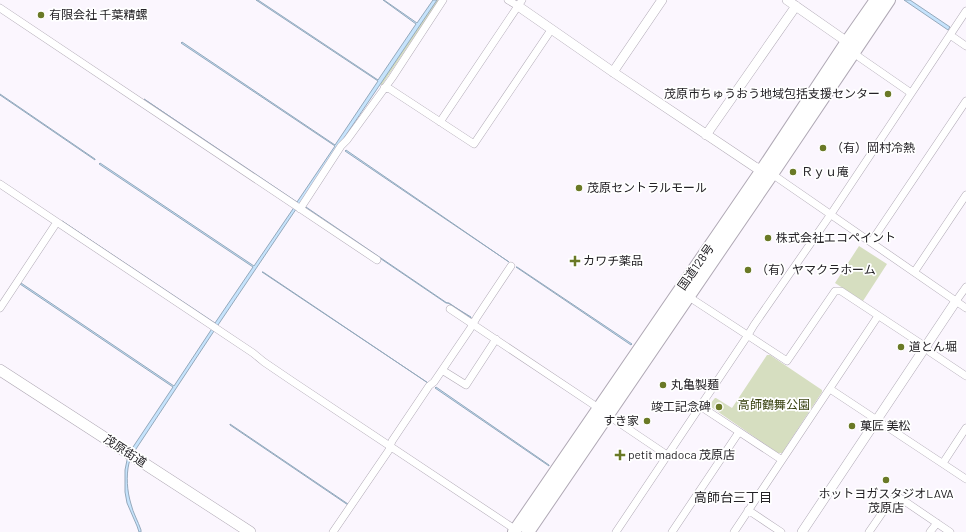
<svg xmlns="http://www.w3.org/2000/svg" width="966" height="532" viewBox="0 0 966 532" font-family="Barlow,'Noto Sans JP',sans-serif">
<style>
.green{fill:#d6dec0}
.water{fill:#c5e3fc;stroke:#95a9bc}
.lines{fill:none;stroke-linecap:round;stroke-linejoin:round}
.minor-casing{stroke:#b0a9b5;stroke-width:8}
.tertiary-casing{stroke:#b0a9b5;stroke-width:10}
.primary-casing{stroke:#b0a9b5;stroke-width:12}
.trunk-casing{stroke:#b0a9b5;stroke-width:14}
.minor{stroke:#fff;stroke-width:7}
.tertiary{stroke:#fff;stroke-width:9}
.primary{stroke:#fff;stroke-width:11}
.trunk{stroke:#fff;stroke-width:12}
.poi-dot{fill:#6a7926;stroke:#fff;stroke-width:1.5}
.labels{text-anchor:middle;stroke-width:3.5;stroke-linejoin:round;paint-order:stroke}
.poi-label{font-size:12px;fill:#242226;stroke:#fff;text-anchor:start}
.street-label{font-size:12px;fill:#242226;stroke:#fff}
.park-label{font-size:12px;fill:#37400f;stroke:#fff}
.neighbourhood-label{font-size:13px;fill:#242226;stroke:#fff}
</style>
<rect width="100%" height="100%" fill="#fbf6fe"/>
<path class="green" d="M437 0H439L382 85 380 84Z
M859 246 887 264 863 301 835 283Z
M767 355H770L822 390V392L782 453H778L711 407 710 404 715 398H716L732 408Z"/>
<path class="water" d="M256 0H258L378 80 416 24 383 0H384L417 23 433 0H437L218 325 136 449C134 453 131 458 129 463 126 476 127 491 131 504 133 513 138 521 141 530V532H139L137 526 127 503 125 492V470L127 460 133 447 173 387 20 284 21 283 174 386 215 324 62 221 215 323 253 267 99 164 100 163 254 266 297 203 144 99 297 202 335 146 181 43 182 42 335 145 378 81Z
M904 0H910L950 27 948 30Z
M0 94 95 159V160L0 95Z
M346 150 509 262 345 151Z
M306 207 447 303H448L471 317V318L449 303H446L306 208Z
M516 267H517L632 344 631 345Z
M262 272H263L428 383Z
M436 387 549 465V466L435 388Z
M230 424 348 504V505L230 425Z"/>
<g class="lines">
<g class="minor-casing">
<path id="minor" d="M508 0 518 6
M0 8 377 260
M950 35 966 46
M854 52 859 57 911 93
M384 88 390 89 474 144 551 30
M440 122 522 0
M772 174 966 308
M0 184 253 353 264 362 292 381 516 530
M300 209 341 146 347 140 392 78 443 0
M871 242 966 101
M915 271 966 195
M686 295 787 361 835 291H841L926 347 930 352 966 376
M956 301 966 287
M0 308 57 222
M450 309 594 405 612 418 667 455
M442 370 466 385 496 339
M830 389 966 479
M700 406 782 460
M943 463 966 428
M748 510 781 532
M333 532 389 450 392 441 429 386 434 382 470 329 477 317 511 266
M616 532 748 335 754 325 831 214 966 11
M672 532 739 432
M734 532 878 316
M869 532 891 500C894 498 896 497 900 498L950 532
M930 532 937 523"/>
</g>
<g class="tertiary-casing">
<path id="tertiary" d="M787 0 843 39 850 47
M518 6 613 72 755 167 767 172
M613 72 662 0
M706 135 796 6
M802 532 956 301"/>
</g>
<g class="primary-casing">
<path id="primary" d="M0 370 250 532"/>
</g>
<g class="trunk-casing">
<path id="trunk" d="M514 532 762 170 846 43 876 0
M528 532 772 174 889 0"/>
</g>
<use href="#minor" class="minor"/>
<use href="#tertiary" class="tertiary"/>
<use href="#primary" class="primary"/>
<use href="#trunk" class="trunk"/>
</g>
<g class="poi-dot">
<circle cx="41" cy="15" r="4"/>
<circle cx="888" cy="94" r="4"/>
<circle cx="823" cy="148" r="4"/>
<circle cx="793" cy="172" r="4"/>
<circle cx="579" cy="188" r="4"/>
<circle cx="768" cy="238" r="4"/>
<path d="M573 255h4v4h4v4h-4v4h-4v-4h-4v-4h4z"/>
<circle cx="748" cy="270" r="4"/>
<circle cx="901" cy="347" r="4"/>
<circle cx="663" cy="385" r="4"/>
<circle cx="719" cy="407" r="4"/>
<circle cx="647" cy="421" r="4"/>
<circle cx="852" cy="426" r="4"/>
<path d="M618 449h4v4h4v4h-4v4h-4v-4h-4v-4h4z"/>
<circle cx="886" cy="480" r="4"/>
</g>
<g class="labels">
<g class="poi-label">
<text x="49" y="19">有限会社 千葉精螺</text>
<text x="880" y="98" text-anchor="end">茂原市ちゅうおう地域包括支援センター</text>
<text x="831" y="152">（有）岡村冷熱</text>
<text x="801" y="176">Ｒｙｕ庵</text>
<text x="587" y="192">茂原セントラルモール</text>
<text x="776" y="242">株式会社エコペイント</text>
<text x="583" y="265">カワチ薬品</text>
<text x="756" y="274">（有）ヤマクラホーム</text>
<text x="909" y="351">道とん堀</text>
<text x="671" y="389">丸亀製麺</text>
<text x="711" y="411" text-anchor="end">竣工記念碑</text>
<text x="639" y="425" text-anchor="end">すき家</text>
<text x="860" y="430">菓匠 美松</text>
<text x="628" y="459">petit madoca 茂原店</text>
<text x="886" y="498" text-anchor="middle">ホットヨガスタジオLAVA<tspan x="886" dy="14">茂原店</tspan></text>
</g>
<g class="street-label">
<text transform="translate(696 267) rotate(-55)" y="4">国道128号</text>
<text transform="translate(125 451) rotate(33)" y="4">茂原街道</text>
</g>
<g class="park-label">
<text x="774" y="409">高師鶴舞公園</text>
</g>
<g class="neighbourhood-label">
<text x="733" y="502">高師台三丁目</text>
</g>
</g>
</svg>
